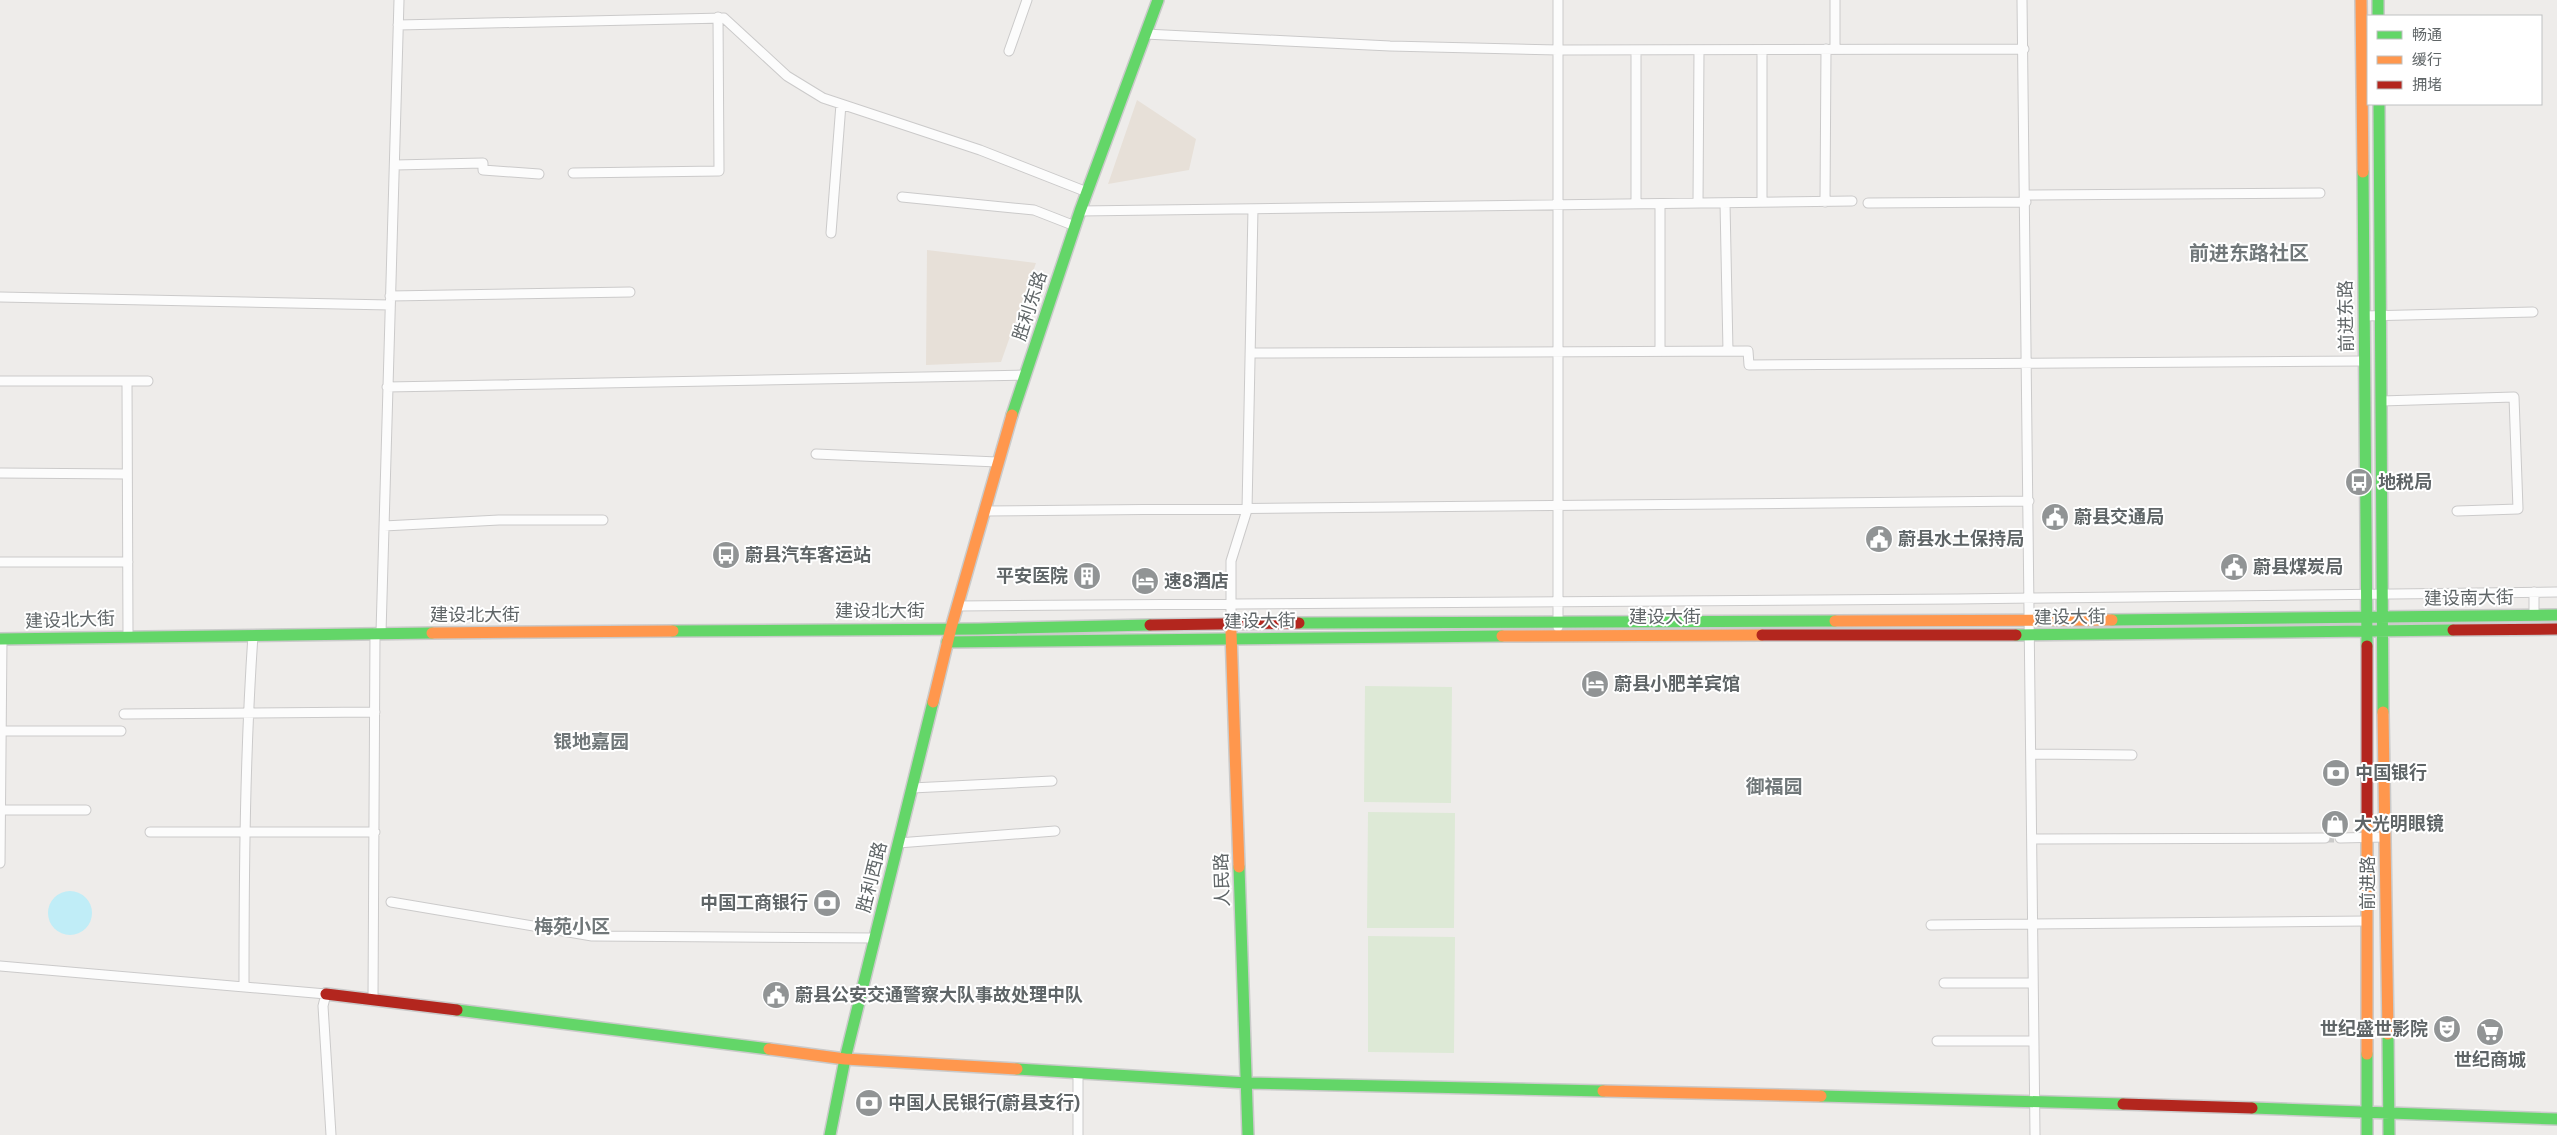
<svg xmlns="http://www.w3.org/2000/svg" width="2557" height="1135" viewBox="0 0 2557 1135" font-family="'IBM Plex Sans','Noto Sans SC',sans-serif">
<style>
.commercial{fill:#e7e0d8}
.green{fill:#dde9d6}
.water{fill:#c0edf7}
.lines{fill:none;stroke-linecap:round;stroke-linejoin:round}
.street-tunnel{stroke:#cacac9;stroke-width:9;stroke-dasharray:9 4.5;stroke-linecap:butt}
.street-casing{stroke:#cbcaca;stroke-width:11}
.fast-casing{stroke:#cacaca;stroke-width:14}
.slow-casing{stroke:#cacaca;stroke-width:14}
.jam-casing{stroke:#cacaca;stroke-width:14}
.street{stroke:#fcfcfc;stroke-width:9}
.fast{stroke:#63d668;stroke-width:11}
.slow{stroke:#ff974d;stroke-width:11}
.jam{stroke:#b3261e;stroke-width:11}
.labels{text-anchor:middle;stroke-width:4;stroke-linejoin:round;paint-order:stroke}
.street-label{font-size:18px;fill:#5f6567;stroke:#fff}
.poi-label{font-size:18px;font-weight:bold;fill:#5f6567;stroke:#fff;text-anchor:start}
.neighbourhood-label{font-size:19px;font-weight:bold;fill:#707779;stroke:#fff}
.quarter-label{font-size:20px;font-weight:bold;fill:#707779;stroke:#fff}
</style>
<rect width="100%" height="100%" fill="#eeecea"/>
<path class="commercial" d="M1137 100 1196 139 1189 170 1108 184Z
M927 250 1036 263 1001 362 926 365Z"/>
<path class="green" d="M1365 686 1452 687 1451 803 1364 802Z
M1368 812 1455 813 1454 928H1367Z
M1368 936 1455 937 1454 1053 1368 1052Z"/>
<path class="water" d="M48 913a22 22 0 1 1 44 0a22 22 0 1 1-44 0Z"/>
<g class="lines">
<path class="street-tunnel" d="M2325 838H2340"/>
<g class="street-casing">
<path id="street" d="M1835 0V49
M2022 0 2035 1135
M398 25 724 18 787 76 823 98 980 150 1087 192
M1145 34 1390 46 1558 50 2024 49
M1009 51 1027 0
M395 165 483 163V170L539 174
M573 173 719 171 718 17
M2026 195 2320 193
M902 197 1034 210 1075 226
M1762 202V50
M1825 202 1826 49
M1698 203 1699 50
M1725 203 1728 351
M1868 203 2026 202
M1636 204V50
M1080 211 1852 201
M831 233 841 104
M390 296 630 292
M0 297 390 305
M2364 316 2533 312
M1660 351V204
M1250 353 1748 351 1749 365 2364 361
M0 381H148
M127 381 128 636
M387 387 1025 375
M2381 401 2514 397 2518 509 2457 511
M816 454 997 462
M0 473 127 474
M984 511 2029 501
M384 526 499 520H603
M0 562H128
M957 606 1957 599 2557 592
M2534 615V592
M1231 623V561L1247 510 1253 209
M1558 627V0
M381 633 399 0
M124 714 375 712
M0 731H121
M2031 754 2132 755
M912 788 1052 781
M1 810H86
M150 832H375
M2340 838 2385 837
M2032 839 2325 838
M898 843 1055 831
M0 863 2 639
M391 902 592 936 875 938
M1931 925 2367 921
M0 966 326 994 323 1006 331 1135
M1944 983H2033
M244 987C244 869 245 752 253 635
M373 1000 375 633
M1937 1041H2034
M1078 1135V1073"/>
</g>
<g class="fast-casing">
<path id="fast" d="M2378 0V16
M2379 104 2383 712
M2363 172 2367 646
M1012 415 1080 211 1158 0
M2112 620 2557 615
M1299 623 1835 621
M673 631 978 629 1150 625
M2016 635 2453 630
M0 639 432 633
M947 642 1502 636
M1239 867 1248 1135
M457 1010 769 1049
M2388 1034 2389 1135
M2367 1054V1135
M1017 1069 1247 1083 1603 1091
M1821 1096 2123 1104
M2252 1108 2557 1119
M830 1135 845 1059 933 702"/>
</g>
<g class="slow-casing">
<path id="slow" d="M2361 0 2363 172
M1835 621 2112 620
M1231 632 1239 867
M432 633 673 631
M1502 636 1762 635
M933 702 951 628 1012 415
M2383 712 2388 1034
M2367 815V1054
M769 1049 845 1059 1017 1069
M1603 1091 1821 1096"/>
</g>
<g class="jam-casing">
<path id="jam" d="M1150 625 1299 623
M2453 630 2557 629
M1762 635H2016
M2367 646V815
M326 994 457 1010
M2123 1104 2252 1108"/>
</g>
<use href="#street" class="street"/>
<use href="#fast" class="fast"/>
<use href="#slow" class="slow"/>
<use href="#jam" class="jam"/>
</g>
<defs>
<g id="bus-disc" transform="scale(1.4375)"><circle r="9.5" fill="#919495" stroke="#fff"/><path d="M-5-6H5V4H4V6H2V4H-2V6H-4V4H-5ZM-3.5-4V0h7V-4ZM-3.5 1.2v1.5H-2V1.2ZM2 1.2v1.5H3.5V1.2Z" fill="#fff"/></g>
<g id="civic-disc" transform="scale(1.4375)"><circle r="9.5" fill="#919495" stroke="#fff"/><path d="M-.6-6.5H3V-4.5H.6V-3L4-1V1h2V6H-6V1h2V-1L-.6-3ZM-1.2 2.5V6h2.4V2.5Z" fill="#fff"/></g>
<g id="building-disc" transform="scale(1.4375)"><circle r="9.5" fill="#919495" stroke="#fff"/><path d="M-4-6H4V6H1V3H-1V6H-4ZM-2.5-4.3h1.7v1.8h-1.7ZM.8-4.3h1.7v1.8H.8ZM-2.5-1h1.7V.8h-1.7ZM.8-1h1.7V.8H.8Z" fill="#fff"/></g>
<g id="hotel-disc" transform="scale(1.4375)"><circle r="9.5" fill="#919495" stroke="#fff"/><path d="M-6-4.5h1.5V1H6V5H4.5V3h-9V5H-6ZM-4 0a1.8 1.8 0 1 1 3.6 0ZM.5 0V-2.5h3Q6-2.5 6 0Z" fill="#fff"/></g>
<g id="bank-disc" transform="scale(1.4375)"><circle r="9.5" fill="#919495" stroke="#fff"/><path d="M-6-4H6V4H-6ZM0-2.3a2.3 2.3 0 1 0 0 4.6a2.3 2.3 0 1 0 0-4.6Z" fill="#fff"/></g>
<g id="shop-disc" transform="scale(1.4375)"><circle r="9.5" fill="#919495" stroke="#fff"/><path d="M-5-2.5h2.3a2.7 3.5 0 0 1 5.4 0H5L5.5 6h-11ZM-1.5-2.5h3a1.5 2.3 0 0 0-3 0Z" fill="#fff"/></g>
<g id="theatre-disc" transform="scale(1.4375)"><circle r="9.5" fill="#919495" stroke="#fff"/><path d="M-5-5.5Q0-4 5-5.5V0Q5 5 0 6Q-5 5-5 0ZM-3.3-2.5H-1v1.5H-3.3ZM1-2.5H3.3v1.5H1ZM-2.8 1Q0 5.5 2.8 1Z" fill="#fff"/></g>
<g id="supermarket-disc" transform="scale(1.4375)"><circle r="9.5" fill="#919495" stroke="#fff"/><path d="M-6-5.5h2.5l.6 2H6L4.5 2H-2.5L-4.4-4H-6ZM-1.5 3.2a1.3 1.3 0 1 0 .1 0ZM3 3.2a1.3 1.3 0 1 0 .1 0Z" fill="#fff"/></g>
</defs>
<g fill-rule="evenodd">
<use href="#bus-disc" x="2359" y="482"/>
<use href="#civic-disc" x="2055" y="517"/>
<use href="#civic-disc" x="1879" y="539"/>
<use href="#bus-disc" x="726" y="555"/>
<use href="#civic-disc" x="2234" y="567"/>
<use href="#building-disc" x="1087" y="576"/>
<use href="#hotel-disc" x="1145" y="581"/>
<use href="#hotel-disc" x="1595" y="684"/>
<use href="#bank-disc" x="2336" y="773"/>
<use href="#shop-disc" x="2335" y="824"/>
<use href="#bank-disc" x="827" y="903"/>
<use href="#civic-disc" x="776" y="995"/>
<use href="#theatre-disc" x="2447" y="1029"/>
<use href="#supermarket-disc" x="2490" y="1032"/>
<use href="#bank-disc" x="869" y="1103"/>
</g>
<g class="labels">
<g class="street-label">
<text transform="translate(1030 306) rotate(-72)" y="6">胜利东路</text>
<text transform="translate(2346 316) rotate(-91)" y="6">前进东路</text>
<text transform="translate(2469 598) rotate(-1)" y="6">建设南大街</text>
<text x="880" y="617">建设北大街</text>
<text x="475" y="621">建设北大街</text>
<text x="1665" y="623">建设大街</text>
<text transform="translate(2070 617) rotate(-1)" y="6">建设大街</text>
<text transform="translate(70 620) rotate(-2)" y="6">建设北大街</text>
<text transform="translate(1260 621) rotate(-1)" y="6">建设大街</text>
<text transform="translate(872 877) rotate(-76)" y="6">胜利西路</text>
<text transform="translate(1222 880) rotate(-92)" y="6">人民路</text>
<text transform="translate(2368 883) rotate(-90)" y="6">前进路</text>
</g>
<g class="poi-label">
<text x="2378" y="488">地税局</text>
<text x="2074" y="523">蔚县交通局</text>
<text x="1898" y="545">蔚县水土保持局</text>
<text x="745" y="561">蔚县汽车客运站</text>
<text x="2253" y="573">蔚县煤炭局</text>
<text x="1068" y="582" text-anchor="end">平安医院</text>
<text x="1164" y="587">速8酒店</text>
<text x="1614" y="690">蔚县小肥羊宾馆</text>
<text x="2355" y="779">中国银行</text>
<text x="2354" y="830">大光明眼镜</text>
<text x="808" y="909" text-anchor="end">中国工商银行</text>
<text x="795" y="1001">蔚县公安交通警察大队事故处理中队</text>
<text x="2428" y="1035" text-anchor="end">世纪盛世影院</text>
<text x="2490" y="1066" text-anchor="middle">世纪商城</text>
<text x="888" y="1109">中国人民银行(蔚县支行)</text>
</g>
<g class="neighbourhood-label">
<text x="591" y="748">银地嘉园</text>
<text x="1774" y="793">御福园</text>
<text x="572" y="933">梅苑小区</text>
</g>
<g class="quarter-label">
<text x="2249" y="260">前进东路社区</text>
</g>
</g>
<rect x="2367" y="15" width="175" height="90" fill="#ffffff" stroke="#bfc1c2"/>
<rect x="2377" y="31" width="25" height="8" fill="#63d668" stroke="#bfc1c2"/>
<text x="2412" y="40" font-size="15" fill="#5f6567">畅通</text>
<rect x="2377" y="56" width="25" height="8" fill="#ff974d" stroke="#bfc1c2"/>
<text x="2412" y="65" font-size="15" fill="#5f6567">缓行</text>
<rect x="2377" y="81" width="25" height="8" fill="#b3261e" stroke="#bfc1c2"/>
<text x="2412" y="90" font-size="15" fill="#5f6567">拥堵</text>
</svg>
